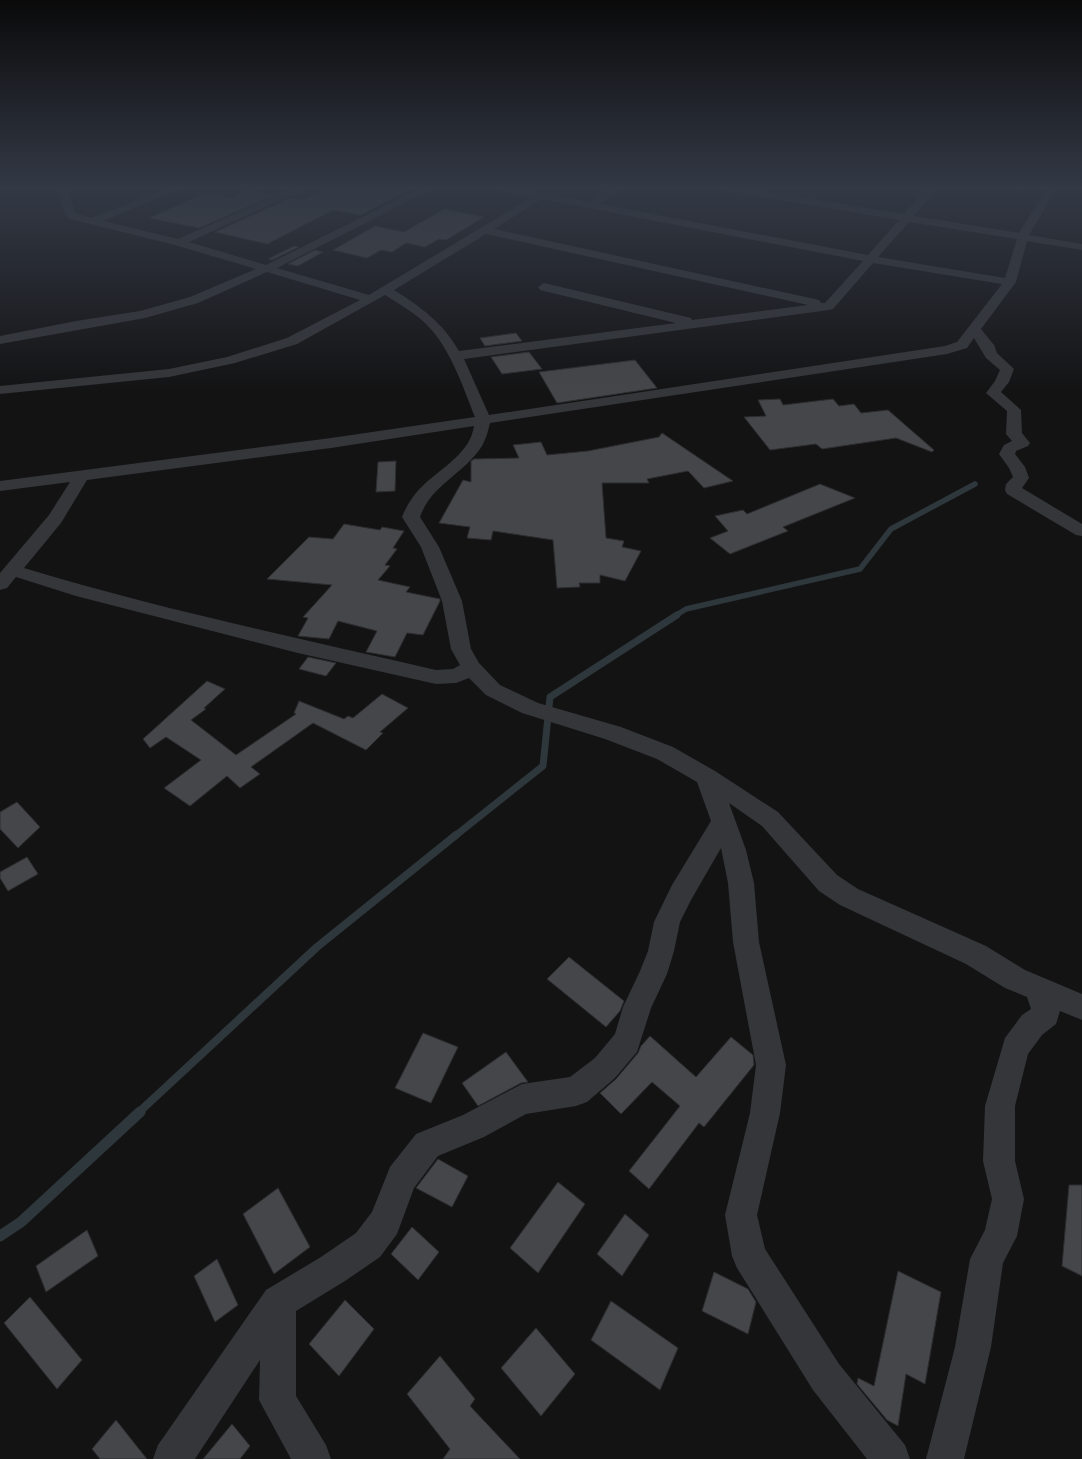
<svg xmlns="http://www.w3.org/2000/svg" width="1082" height="1459" viewBox="0 0 1082 1459" font-family="'IBM Plex Sans',sans-serif">
<style>
.lines{fill:none;stroke-linecap:round;stroke-linejoin:round}
.stream-far3{stroke:#2e373b;stroke-width:5.5}
.stream-far2{stroke:#2e373b;stroke-width:7}
.stream-far1{stroke:#2e373b;stroke-width:8}
.stream{stroke:#2e373b;stroke-width:11}
.building{fill:#454649;stroke:#2d2d30}
.minor{fill:#343639;fill-rule:evenodd}
</style>
<rect width="100%" height="100%" fill="#131314"/>
<g class="lines">
<path class="stream-far3" d="M675 616 686 609 860 569 891 529 975 484"/>
<path class="stream-far2" d="M455 836 543 766 550 697 677 615"/>
<path class="stream-far1" d="M138 1113 317 947 456 835"/>
<path class="stream" d="M0 1236 21 1222 140 1112"/>
</g>
<path class="building" d="M327 188H412L361 215 333 210 267 244 215 232 290 198 303 200Z
M249 190 274 195 199 228 149 218 206 193 232 198Z
M444 209 484 217 446 240 439 239 425 247 406 243 392 252 381 250 367 258 333 250 375 226 404 232Z
M294 246 299 247 272 260 268 259Z
M315 250 323 252 298 266 288 264Z
M516 333 522 341 485 346 480 338Z
M529 352 542 369 502 374 491 357Z
M635 360 657 388 557 403 539 372Z
M780 399 783 405 833 399 839 406 854 404 861 413 888 410 934 450 932 452 896 438 822 449 816 444 770 450 744 417 766 416 758 400Z
M662 433 733 481 704 488 688 471 647 479 649 483H602L606 538 624 541 622 547 641 551 625 581 600 575V583H579L580 587 557 588 553 540 493 531 491 540 467 538 470 527 439 523 463 480 471 482V461L474 459 519 458 513 445 541 442 547 455 588 451 659 437Z
M396 461 395 491 376 492 378 462Z
M820 484 855 498 783 527 788 531 730 554 710 538 728 531 715 516 743 510 747 514Z
M344 524 380 530 382 527 404 531 393 548 397 549 385 565 390 566 378 580 410 587 406 592 440 599V601L423 635 407 633 395 657 366 652 377 631 338 621 329 639 298 636 308 618 303 617 332 585 267 579 309 537 333 539Z
M308 657 336 663 326 676 299 669Z
M207 681 225 689 204 708 206 709 191 720 236 755 296 714 294 713 299 701 344 719 348 716 353 718 382 694 408 708 380 732 383 733 366 750 313 723 251 767 260 774 240 788 227 776 190 806 164 788 201 760 166 737 150 748 143 739Z
M17 802 40 827 18 848 0 829V812Z
M27 857 38 874 8 891 0 878V872Z
M569 957 624 1001 620 1011 606 1027 547 979Z
M423 1033 458 1047 431 1103 395 1088Z
M650 1036 696 1077 731 1037 753 1055 754 1065 704 1127 699 1123 649 1189 629 1171 680 1106 652 1082 621 1114 600 1093 616 1079 638 1053 641 1046Z
M506 1052 528 1082 521 1083 478 1106 462 1083Z
M438 1159 468 1176 452 1207 416 1188Z
M558 1182 585 1204 538 1273 510 1248Z
M1069 1185H1082V1276L1062 1266Z
M278 1188 310 1247 274 1274 243 1214Z
M625 1214 649 1235 622 1276 597 1254Z
M412 1227 439 1252 418 1280 391 1254Z
M87 1230 98 1256 46 1292 36 1266Z
M217 1259 238 1305 215 1322 194 1276Z
M898 1271 941 1292 925 1384 906 1374 898 1426 887 1420 857 1384 858 1378 874 1386Z
M714 1272 748 1289 756 1302 748 1334 702 1311Z
M30 1297 82 1360 57 1389 4 1323Z
M345 1300 374 1329 339 1376 309 1344Z
M611 1301 678 1348 660 1390 591 1340Z
M536 1328 575 1374 541 1416 501 1368Z
M440 1356 475 1399 470 1406 520 1459H443L450 1449 407 1394Z
M116 1420 135 1444 147 1459H100L92 1449Z
M232 1424 250 1446 240 1459H203Z"/>
<g class="lines">
<path class="minor" d="M58 188H68L75 213 91 218 168 188H182L103 221 178 239 293 188H307L189 242 266 265 421 188H434L277 268 369 295 532 197 501 191 496 188H518L589 202 610 188H622L600 204 868 255 899 220 726 191 721 188H745L904 214 927 188H938L914 216 1019 233 1047 188H1057L1029 235 1082 244V250L1027 241 1016 282 981 329 994 345 997 353 1014 369 1009 382 1001 392 1021 410 1022 433 1030 443 1028 446 1016 451 1015 454 1025 467 1029 478 1022 488 1082 524V536L1076 535 1007 494 1005 490 1006 484 1013 477 1009 468 999 454 1004 445 1012 441 1006 434 1007 411 986 393 995 381 1000 370 986 358 974 338 967 348 947 354 490 423C488 431 486 439 482 446 464 474 431 485 420 517L439 547 462 601 471 649 479 663 500 685 538 703 621 727 673 747 715 771 778 812 837 875 858 889 986 946 1025 970 1082 994V1020L1060 1011 1056 1024 1042 1035 1028 1054 1015 1106V1161L1024 1199 1017 1236 1003 1263 991 1347 964 1459H926L955 1347 970 1259 985 1230 992 1199 983 1161 985 1106 1005 1038 1022 1015 1031 1009 1027 997 1005 988 966 964 840 905 819 891 762 826 729 803 746 850 754 883 759 942 786 1065 780 1113 757 1215 765 1249 839 1364 905 1445 910 1459H867L813 1390 737 1268 732 1256 725 1215 750 1113 756 1065 733 942 728 883 721 848 691 900 680 922 674 951 667 974 651 1008 637 1052 615 1078 587 1102 576 1106 526 1114 484 1137 438 1156 414 1188 397 1234 380 1257 345 1281 296 1311V1396L326 1445 331 1459H291L259 1400 260 1360 195 1459H153L158 1445 266 1290 321 1257 356 1233 372 1212 390 1167 416 1134 463 1115 522 1084 570 1077 595 1058 615 1034 623 1007 640 971 648 951 654 922 672 885 711 821 697 782 657 759 605 739 522 713 486 695 469 678 456 683 436 684 298 653 76 596 16 577 7 588 0 590V573L49 515 70 482 0 491V481L331 438 475 417C462 385 451 349 426 324 414 312 399 304 385 295L297 344 235 363 169 377 0 394V386L169 369 227 357 287 338 360 300 267 272 198 303 145 318 0 344V336L76 321 140 311 190 297 256 269 175 245 70 219 65 215ZM542 199 863 261 825 303H821L819 300 815 299 494 229ZM909 222 1017 239 1005 278 878 257ZM486 234 808 305 692 320 691 318 544 283 538 287 540 290 676 323 459 351C443 323 421 307 394 290ZM873 263 1002 284 957 342 945 346 489 415 464 359 829 310 833 309ZM474 426C473 432 471 438 468 443 448 473 418 477 402 517L421 547 442 601 451 649 460 665 453 669 436 670C298 638 159 609 24 568L61 523 87 480 331 448Z"/>
</g>
<linearGradient id="sky" x2="0" y2="1"><stop stop-color="#0a0a0b"/><stop offset="0.48" stop-color="#333945"/><stop offset="1" stop-color="#333945" stop-opacity="0"/></linearGradient>
<rect width="1082" height="392" fill="url(#sky)"/>
</svg>
